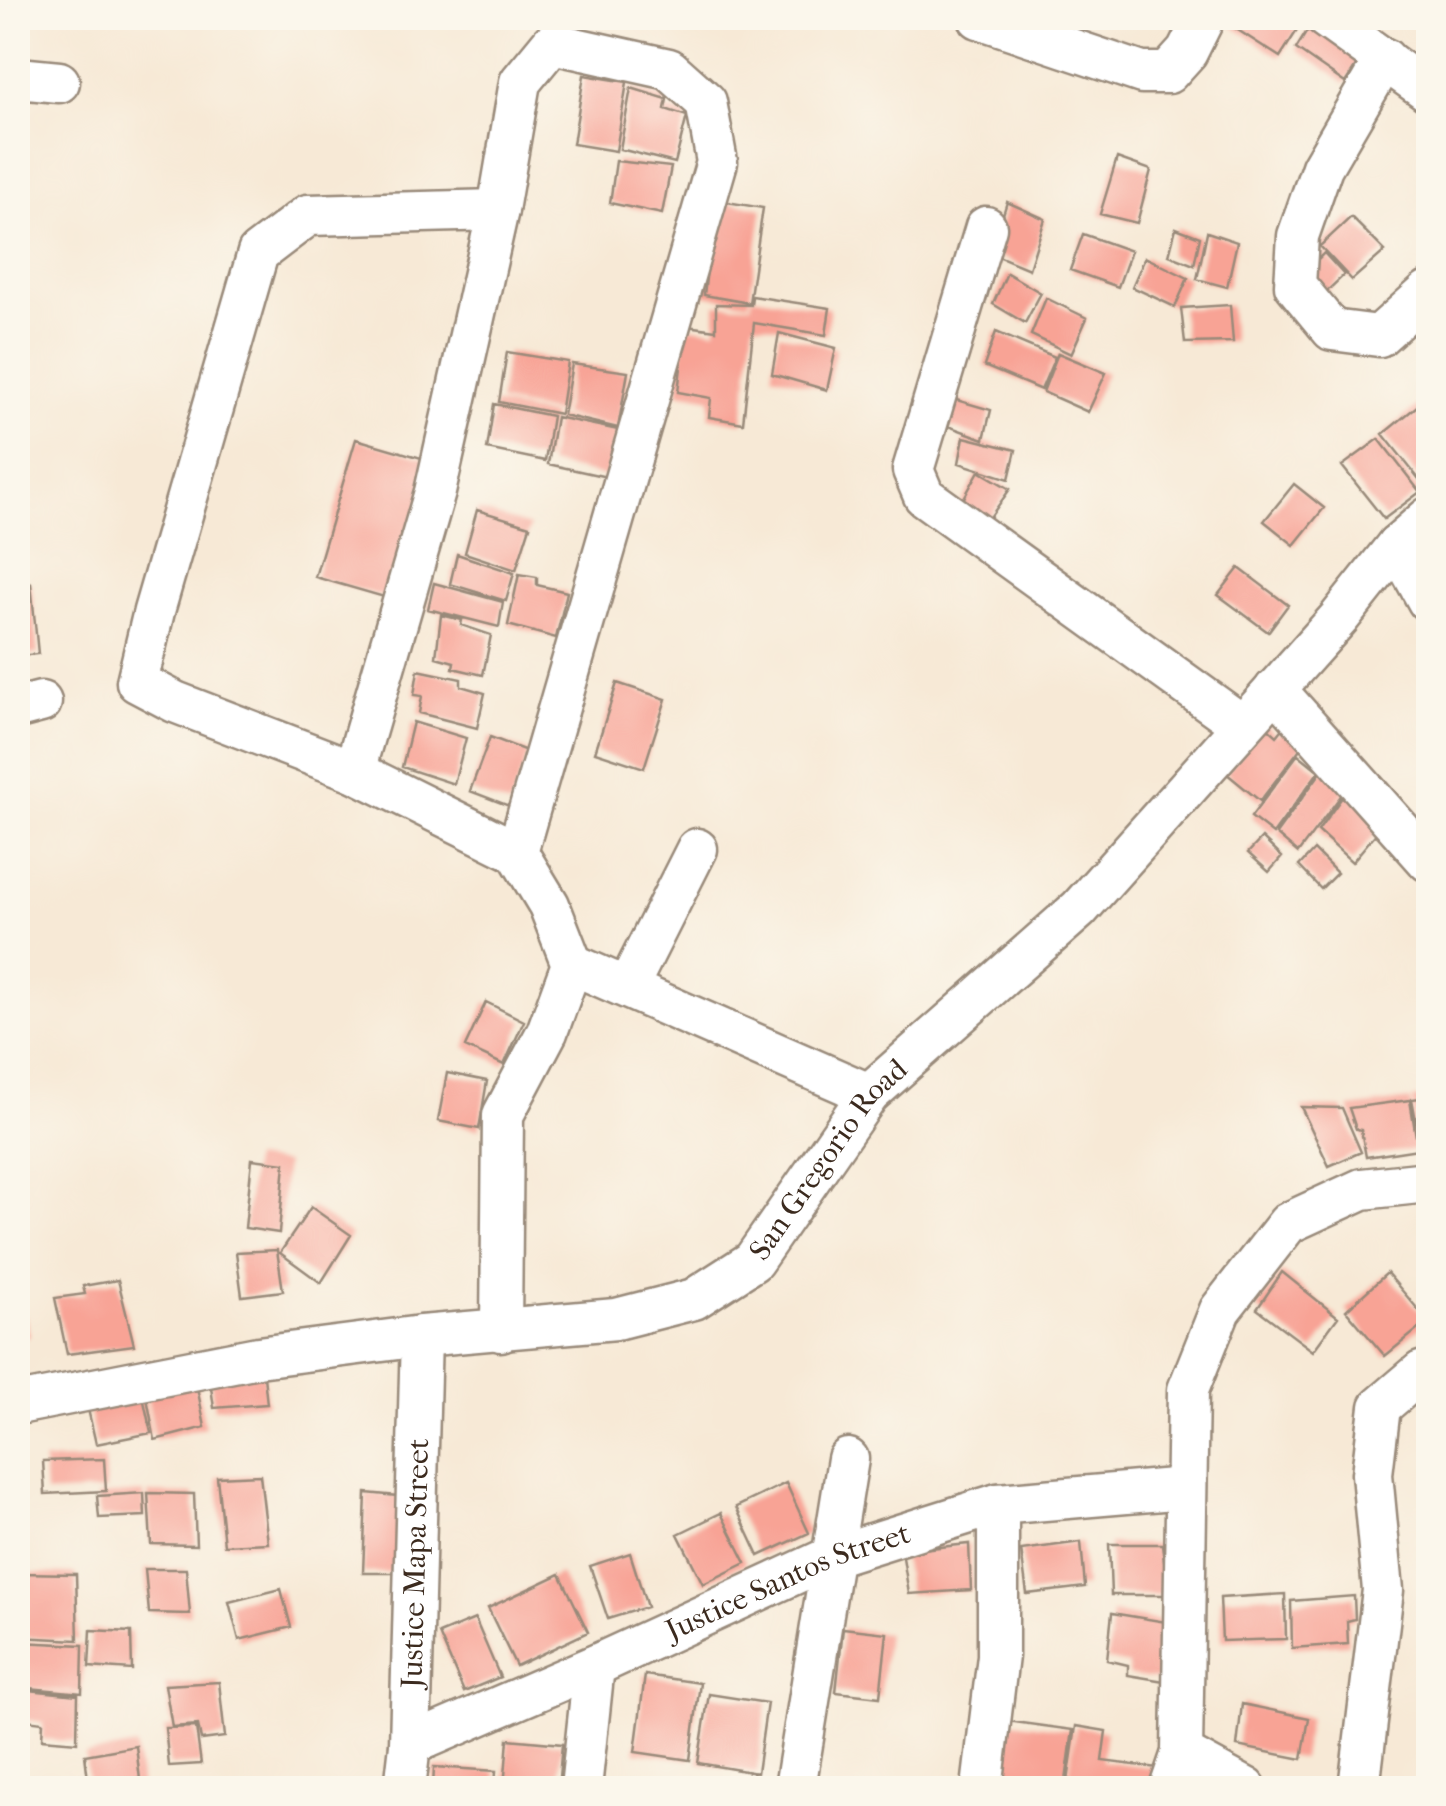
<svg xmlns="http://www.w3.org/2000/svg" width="1446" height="1806" viewBox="0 0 1446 1806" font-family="'IM FELL French Canon',serif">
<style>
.building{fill:#f8a395}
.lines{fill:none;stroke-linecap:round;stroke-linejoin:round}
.minor-casing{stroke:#998a7a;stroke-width:45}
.minor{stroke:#fff;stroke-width:40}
.labels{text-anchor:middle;stroke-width:8;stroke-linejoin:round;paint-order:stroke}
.street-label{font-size:30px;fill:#3b2a1e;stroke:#fbf7ec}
</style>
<rect width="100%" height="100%" fill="#fbf7ec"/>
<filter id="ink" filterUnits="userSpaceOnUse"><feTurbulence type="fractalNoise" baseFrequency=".01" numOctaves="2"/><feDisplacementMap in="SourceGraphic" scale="20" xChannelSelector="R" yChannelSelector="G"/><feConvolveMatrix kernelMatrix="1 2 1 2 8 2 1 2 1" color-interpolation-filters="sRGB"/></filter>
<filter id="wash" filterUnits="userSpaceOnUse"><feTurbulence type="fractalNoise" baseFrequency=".0048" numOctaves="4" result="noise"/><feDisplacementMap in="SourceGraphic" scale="40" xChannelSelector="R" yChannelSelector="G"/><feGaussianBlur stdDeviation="2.25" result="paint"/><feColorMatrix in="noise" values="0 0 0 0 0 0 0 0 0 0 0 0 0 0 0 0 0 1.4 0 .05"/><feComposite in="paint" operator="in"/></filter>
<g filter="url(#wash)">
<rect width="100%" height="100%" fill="#f7e9d6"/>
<g id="blocks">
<path class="building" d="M1219 18H1305L1280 57Z
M1315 18 1366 51 1345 83 1296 49Z
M584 75 627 82 616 151 573 144Z
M631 88 667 99 665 109 687 116 675 163 620 149Z
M1117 158 1151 170 1137 223 1100 214Z
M616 161 671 167 662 214 610 203Z
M715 200 763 208 749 303 704 295Z
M1007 202 1045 219 1029 269 991 253Z
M1351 217 1385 251 1352 280 1320 246Z
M1176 228 1200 237 1194 265 1169 255Z
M1207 232 1237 242 1227 287 1197 279Z
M1083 234 1131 251 1118 287 1070 270Z
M1324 253 1344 275 1324 294 1305 272Z
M1145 257 1188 278 1175 307 1132 287Z
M1007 273 1041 293 1025 323 993 304Z
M752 296 830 308 826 335 754 323 743 423 709 417 711 398 678 392 686 326 716 330V304L751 305Z
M1046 298 1087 318 1071 354 1031 335Z
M1230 305 1233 342 1185 343 1181 308Z
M996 332 1055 357 1041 390 984 366Z
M779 333 836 348 827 390 772 374Z
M507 352 568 362 560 414 499 402Z
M1058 353 1106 373 1088 412 1043 392Z
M572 364 628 372 618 428 563 415Z
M953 399 991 410 984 439 948 426Z
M1422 402 1428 410V480L1423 484 1383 434Z
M494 404 552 416 545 461 487 449Z
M556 417 618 430 607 477 548 464Z
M964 437 1016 450 1009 479 959 463Z
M356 439 432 461 391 599 315 577Z
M1379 439 1420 492 1384 519 1342 466Z
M979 471 1010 489 986 523 960 505Z
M1294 484 1324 508 1294 545 1264 521Z
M477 510 530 526 516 570 465 553Z
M457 554 514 573 506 601 450 584Z
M1239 568 1288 605 1268 632 1218 595Z
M519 574 537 577V585L567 592 556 638 508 625Z
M31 583 38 654 18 656V585Z
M434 583 503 602 499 627 428 609Z
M441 615 462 620 461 625 491 635 483 675 453 668 454 662 436 657Z
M418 670 461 679V686L485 693 477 728 419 713 422 696 414 695Z
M617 683 666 699 644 768 595 752Z
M1290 720 1306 741 1260 801 1226 773 1265 725 1277 736Z
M413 722 466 738 454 784 402 767Z
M490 737 529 752 509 806 470 791Z
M1298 754 1319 771 1273 834 1251 817Z
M1324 768 1346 789 1298 853 1276 834Z
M1350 786 1383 825 1352 862 1318 831Z
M1262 838 1282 857 1269 872 1248 853Z
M1314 850 1337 873 1321 889 1299 866Z
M486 1002 524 1021 504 1065 465 1047Z
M447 1073 487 1081 479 1129 438 1121Z
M1428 1097V1147L1421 1148 1412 1099Z
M1410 1100 1418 1149 1366 1157 1361 1130 1356 1129 1349 1108Z
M1301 1107 1342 1108 1361 1152 1329 1166Z
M252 1159 285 1163 279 1233 245 1228Z
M311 1207 351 1235 321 1283 280 1253Z
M277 1250 283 1291 242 1296 236 1252Z
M1282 1272 1338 1317 1313 1351 1257 1309Z
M1387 1273 1428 1321 1385 1356 1346 1310Z
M118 1280 134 1345 67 1354 55 1298 85 1294 83 1286Z
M18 1290 30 1336 18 1339Z
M263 1367 267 1404 214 1408 209 1373Z
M194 1372 205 1427 155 1440 144 1382Z
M140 1383 151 1433 96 1444 85 1396Z
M104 1459 106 1491 45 1494 43 1461Z
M260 1475 268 1543 224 1545 217 1477Z
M786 1483 809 1533 759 1556 736 1507Z
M144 1493 145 1516 99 1518 97 1496Z
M148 1493 194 1494 196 1545 151 1544Z
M366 1493 408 1497V1573H363Z
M721 1513 746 1563 703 1584 678 1534Z
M1081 1542 1085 1587 1027 1594 1021 1550Z
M969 1544 971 1590 909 1594 902 1551Z
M1109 1544H1162L1164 1561 1173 1560V1595H1111Z
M630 1553 647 1607 608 1619 590 1566Z
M145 1569H186L190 1614 149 1613Z
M18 1573 76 1574 78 1640 18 1637Z
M560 1574 588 1632 516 1666 488 1608Z
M281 1589 291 1627 239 1640 229 1602Z
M1285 1594 1286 1639 1222 1641 1220 1598Z
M1354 1596 1355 1619 1347 1621 1348 1644 1292 1648 1291 1601Z
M1112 1613 1172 1623 1164 1681 1128 1675V1665L1107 1660Z
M475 1619 500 1677 464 1692 439 1634Z
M843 1628 887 1633 880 1697 836 1692Z
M91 1630 131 1632 132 1670 89 1667Z
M18 1642 83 1645 82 1693 18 1687Z
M645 1675 700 1683 690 1760 635 1752Z
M219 1682 225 1737 201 1740 198 1725 172 1727 165 1685Z
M18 1689 78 1695 77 1742 42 1739 43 1722 18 1719Z
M709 1694 767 1703 757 1773 698 1763Z
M1242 1704 1309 1718 1302 1759 1237 1746Z
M1000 1720 1073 1730 1065 1788 994 1777Z
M1076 1726 1106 1731 1102 1761 1158 1768 1155 1788H1116L1081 1782 1080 1788H1067Z
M196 1727 201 1764 169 1766 165 1728Z
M508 1739 562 1744 558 1788H504Z
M136 1746 141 1788H89L85 1755Z
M434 1767 496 1771 495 1788H433Z"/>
</g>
</g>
<g filter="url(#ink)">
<use href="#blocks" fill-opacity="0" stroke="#998a7a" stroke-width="2.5"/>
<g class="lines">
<g class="minor-casing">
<g id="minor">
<path d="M979 18 1142 73H1168L1187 52 1204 18"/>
<path d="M1326 18 1428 91"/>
<path d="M1385 59 1322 167 1298 236 1295 285 1332 330 1379 336 1428 292"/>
<path d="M18 78 59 82"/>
<path d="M498 210 308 215 258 253 154 611 137 682 175 702 354 771 517 852 549 905 572 964 547 1032 503 1115 501 1331"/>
<path d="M986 227 913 470 924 496 1242 725"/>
<path d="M1397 545 1428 601"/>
<path d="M1275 689 1428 861"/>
<path d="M18 708 41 702"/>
<path d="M354 771 435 492 498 210 520 82 552 43 669 69 706 102 717 162 517 852"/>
<path d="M572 964 869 1094"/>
<path d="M628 986 697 849"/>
<path id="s1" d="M18 1404 258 1357 421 1336 616 1319 694 1299 753 1261 869 1094 1079 909 1339 618 1397 545 1428 518"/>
<path id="s2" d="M410 1745 594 1666 833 1556 998 1504 1185 1488"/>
<path d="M1182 1753 1246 1788"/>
<path id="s3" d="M405 1788 410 1745 421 1336"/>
<path d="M581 1788 594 1666"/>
<path d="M795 1788 848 1459"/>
<path d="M982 1788 998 1656V1504"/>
<path d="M1170 1788 1182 1753 1188 1390 1220 1310 1288 1223 1362 1189 1428 1182"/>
<path d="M1359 1788 1383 1590 1372 1474 1380 1407 1421 1372 1428 1370"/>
</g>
</g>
<use href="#minor" class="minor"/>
</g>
</g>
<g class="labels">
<g class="street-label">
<text dy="10" stroke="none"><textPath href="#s1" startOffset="882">San Gregorio Road</textPath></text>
<text dy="10" stroke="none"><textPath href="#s3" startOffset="225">Justice Mapa Street</textPath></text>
<text dy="10" stroke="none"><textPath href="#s2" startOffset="412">Justice Santos Street</textPath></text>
</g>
</g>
<rect width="1446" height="1806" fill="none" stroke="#fbf7ec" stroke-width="60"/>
</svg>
